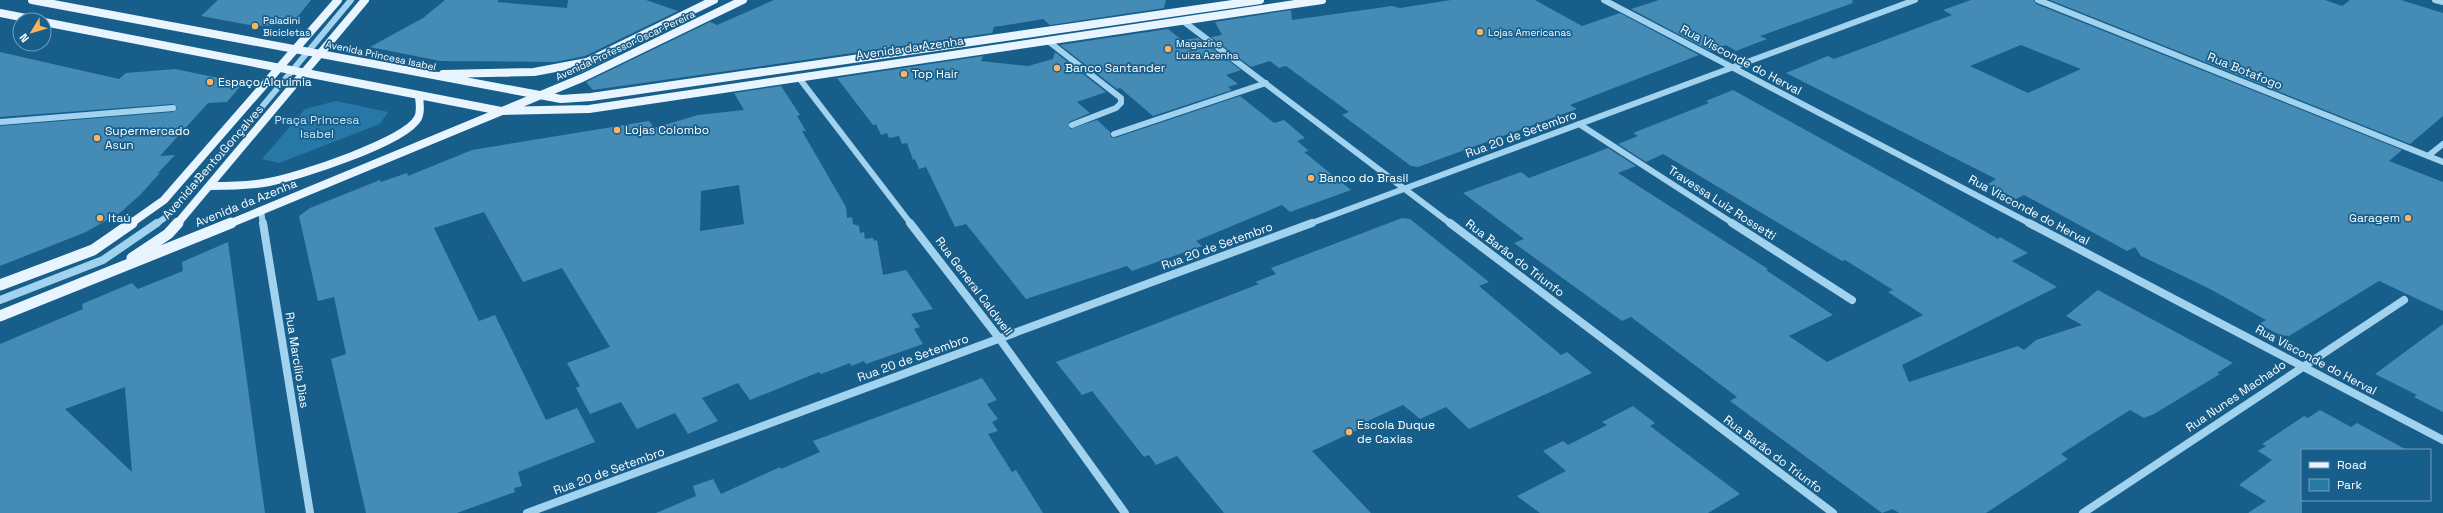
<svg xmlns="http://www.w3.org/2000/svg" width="2443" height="513" viewBox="0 0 2443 513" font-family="'Space Grotesk',sans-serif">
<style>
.green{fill:#2778a7}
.building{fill:#448bb5;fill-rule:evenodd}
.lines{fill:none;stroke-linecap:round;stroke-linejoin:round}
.minor-far1{stroke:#a1d2ee;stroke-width:6}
.minor{stroke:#a1d2ee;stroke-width:8}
.major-far1{stroke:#e8f5ff;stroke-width:8}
.major{stroke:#e8f5ff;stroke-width:11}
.poi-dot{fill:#ffb35e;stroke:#175e8b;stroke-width:1.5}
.labels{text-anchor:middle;stroke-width:3.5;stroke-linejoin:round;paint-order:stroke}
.far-poi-label{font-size:10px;fill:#fff;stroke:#175e8b;text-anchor:start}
.far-street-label{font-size:10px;fill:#fff;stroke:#175e8b}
.street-label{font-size:12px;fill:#fff;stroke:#175e8b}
.poi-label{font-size:12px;fill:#fff;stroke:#175e8b;text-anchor:start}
.park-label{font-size:12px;fill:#c7e7fa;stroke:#175e8b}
</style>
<rect width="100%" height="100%" fill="#175e8b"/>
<path class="green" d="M336 101 388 112 380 124 279 163 262 159 305 109Z"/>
<path class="building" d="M218 0H311L291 25 255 26 201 16Z
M445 0H499L497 2 567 8 568 0H646L678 11 585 56 555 62 440 61 370 47 423 18Z
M774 0H1166L1164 8 1050 25 1043 19 1032 21 994 27 992 33 720 72 593 90 586 82 710 22 717 25Z
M1451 0H1535L1582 26 1620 13 1699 55 1570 105 1577 109 1418 167 1411 166 1342 115 1349 112 1286 66 1279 68 1270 61 1251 67 1211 37 1222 35 1215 22 1291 10 1292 20 1392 6 1400 8Z
M1659 0H1852L1853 3 1760 36 1767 39 1736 51 1726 45 1710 51 1631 9Z
M1971 0H2034L2036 4 2402 150 2389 161 2443 182V311L2379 281 2289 336 2280 335 2259 324 2266 320 2210 289 2141 256 2135 247 2127 251 2024 195 2016 199 1988 184 1996 179 1786 73 1828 56 1834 59 1952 15 1943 10ZM2021 45 2081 69 2028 93 1970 66Z
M2050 0H2325L2342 6 2350 0H2401L2443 13V116L2410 144Z
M694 16 580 73 574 70 590 67Z
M1168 29 1182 40 1198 38 1241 70 1226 75 1238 84 1228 87 1232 90 1153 116 1120 88 1117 89 1060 45Z
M0 52 119 79 126 73 175 69 243 83 227 102 208 103 160 156 175 155 158 173H160L140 195 121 212 86 232 0 266V126L173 112 177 108 173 104 0 117Z
M1055 52 1106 92 1077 102 1090 113 1069 122 1070 129 1097 120 1110 132 1111 137 1115 138 1240 96 1274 123 1284 120 1305 138 1297 141 1309 151 1304 152 1351 190 1290 212 1282 205 1196 241 1202 246 1132 271 1127 266 1026 299 966 224 955 227 926 167 919 169 915 159 913 160 907 143 902 144 899 136 889 138 887 133 881 135 876 124 873 125 837 78 983 56 981 61 1028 66 1053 59Z
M781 86 800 115 797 116 806 131H802L846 207 847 218 852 217 853 224 859 226 860 233 864 232 865 239 873 238 874 241 877 240 883 275 906 270 933 309 911 314 920 327 914 329 923 344 866 364 864 361 851 366 850 363 821 374 819 372 750 400 738 383 702 398 718 421 688 434 675 413 637 429 621 402 590 414 576 388 580 386 567 363 610 347 562 268 523 282 484 212 434 228 479 321 495 315 546 420 577 408 595 442 518 472 522 486 514 488 515 492 457 513H366L331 359 346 354 334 297 318 301 299 216 310 208 380 180 381 182 407 173 408 176 472 150 649 121 654 128 698 115 744 110 734 93ZM739 185 744 224 700 231 701 191Z
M1733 90 1914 190 1998 239 2000 237 2028 253 2012 261 2057 287 1902 365 1909 382 2018 346 2024 350 2036 340 2082 325 2066 316 2098 290 2233 363 2217 373 2220 374 2154 414 2144 418 2130 410 2061 454 2068 459 1986 513H1899L1893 509 1882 513 1730 401 1737 397 1631 317 1622 321 1514 243 1524 239 1463 193 1521 172 1529 178 1608 148 1636 166 1618 173 1768 269 1766 270 1833 315 1789 336 1827 362 1923 315 1888 292 1893 290 1845 260 1842 261 1663 154 1646 162 1618 144 1638 136 1633 133 1709 103 1706 101Z
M1402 218 1410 219 1489 282 1479 286 1561 355 1567 352 1592 373 1469 429 1446 407 1420 419 1403 405 1361 424 1364 427 1312 451 1371 513H1224L1177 456 1156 465 1149 455 1144 457 1092 391 1082 395 1056 362 1259 284 1255 282 1276 274 1271 268Z
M228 242 265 513H0V344L83 309 82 304 132 283 138 289 183 271 182 262ZM125 387 127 413 132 472 65 409Z
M2443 324V412L2414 397 2417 395 2375 374Z
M982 378 997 400 987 404 998 419 992 422 998 431 988 434 1012 472 1016 470 1043 513H656L696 496 693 486 713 479 721 494 780 467 781 469 820 452 813 441Z
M1633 406 1655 423 1650 426 1740 494 1708 513H1540L1517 496 1566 471 1543 451 1563 441 1568 445 1607 425 1602 422Z
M2320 410 2351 427 2357 423 2407 450H2302V513H2248L2266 501 2239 485 2272 460 2258 451 2266 446 2262 444 2304 416 2308 418Z"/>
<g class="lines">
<path class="minor-far1" d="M1604 0 2031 224
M2038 0 2443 162
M2435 0 2443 2
M1183 21 1451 224
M1048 41 1121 98V103L1116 108 1072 125
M799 78 911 224
M0 122 173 108
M1579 124 1734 224
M1114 134 1266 83
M2428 156 2443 144
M261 211 263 224
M156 224 166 217 236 138 351 0
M1309 224 1915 0"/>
<path class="minor" d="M263 223 310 513
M910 223 999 338 1125 513
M1450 223 1833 513
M1732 223 1852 300
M2029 223 2443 440
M0 300 103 260 157 223
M527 513 1312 223
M2083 513 2404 300"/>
<path class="major-far1" d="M32 0 561 99 591 97 1260 0
M0 13 36 20
M44 22 501 111 589 109 1322 0
M443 74 534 72 587 62 714 0
M211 186C230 186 250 186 269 182 297 177 405 142 418 118 421 112 420 104 419 97
M130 224 164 200 338 0
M177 224 365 0
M229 224 582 78 743 0"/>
<path class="major" d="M132 258 168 234 178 223
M0 285 93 250 132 223
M0 316 231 223"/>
</g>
<g class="poi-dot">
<circle cx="255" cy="26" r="4"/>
<circle cx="1480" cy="32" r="4"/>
<circle cx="1168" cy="49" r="4"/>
<circle cx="1057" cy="68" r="4"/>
<circle cx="904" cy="74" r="4"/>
<circle cx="210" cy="82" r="4"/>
<circle cx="617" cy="130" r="4"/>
<circle cx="97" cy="138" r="4"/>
<circle cx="1311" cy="178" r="4"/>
<circle cx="100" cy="218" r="4"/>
<circle cx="2408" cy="218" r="4"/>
<circle cx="1349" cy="432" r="4"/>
</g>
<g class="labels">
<g class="far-poi-label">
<text x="263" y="24">Paladini<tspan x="263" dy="12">Bicicletas</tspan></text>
<text x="1488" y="36">Lojas Americanas</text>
<text x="1176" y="47">Magazine<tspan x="1176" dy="12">Luiza Azenha</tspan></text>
</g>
<g class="far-street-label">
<text transform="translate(625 45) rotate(-25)" y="4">Avenida Professor Oscar Pereira</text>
<text transform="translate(381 55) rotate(12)" y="4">Avenida Princesa Isabel</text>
</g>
<g class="street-label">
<text transform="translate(910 48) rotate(-8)" y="4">Avenida da Azenha</text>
<text transform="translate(1741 60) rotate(28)" y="4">Rua Visconde do Herval</text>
<text transform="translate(2245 71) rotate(22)" y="4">Rua Botafogo</text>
<text transform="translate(1521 134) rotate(-20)" y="4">Rua 20 de Setembro</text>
<text transform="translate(213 162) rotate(-49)" y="4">Avenida Bento Gonçalves</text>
<text transform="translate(246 203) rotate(-22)" y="4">Avenida da Azenha</text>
<text transform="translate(1722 203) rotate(33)" y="4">Travessa Luiz Rossetti</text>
<text transform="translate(2029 210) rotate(28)" y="4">Rua Visconde do Herval</text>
<text transform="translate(1217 246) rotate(-20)" y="4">Rua 20 de Setembro</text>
<text transform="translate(1515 258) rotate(37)" y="4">Rua Barão do Triunfo</text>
<text transform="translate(974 286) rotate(53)" y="4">Rua General Caldwell</text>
<text transform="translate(913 358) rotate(-20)" y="4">Rua 20 de Setembro</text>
<text transform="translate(297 360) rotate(81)" y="4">Rua Marcílio Dias</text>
<text transform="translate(2316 360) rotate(28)" y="4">Rua Visconde do Herval</text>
<text transform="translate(2236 396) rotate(-34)" y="4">Rua Nunes Machado</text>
<text transform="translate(1773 454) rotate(37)" y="4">Rua Barão do Triunfo</text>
<text transform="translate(609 471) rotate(-20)" y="4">Rua 20 de Setembro</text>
</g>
<g class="poi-label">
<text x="1065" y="72">Banco Santander</text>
<text x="912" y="78">Top Hair</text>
<text x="218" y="86">Espaço Alquimia</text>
<text x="625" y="134">Lojas Colombo</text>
<text x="105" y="135">Supermercado<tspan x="105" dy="14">Asun</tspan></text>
<text x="1319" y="182">Banco do Brasil</text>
<text x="108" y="222">Itaú</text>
<text x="2400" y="222" text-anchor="end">Garagem</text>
<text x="1357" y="429">Escola Duque<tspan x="1357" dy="14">de Caxias</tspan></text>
</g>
<g class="park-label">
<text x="317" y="124">Praça Princesa<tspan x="317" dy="14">Isabel</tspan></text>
</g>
</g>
<rect x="2301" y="449" width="130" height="52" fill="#175e8b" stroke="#749eb9"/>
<rect x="2309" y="462" width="20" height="6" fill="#e8f5ff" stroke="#749eb9"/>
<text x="2337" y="469" font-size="12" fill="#ffffff">Road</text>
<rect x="2309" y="479" width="20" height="12" fill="#2778a7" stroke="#749eb9"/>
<text x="2337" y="489" font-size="12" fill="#ffffff">Park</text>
<g transform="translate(32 32) rotate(232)"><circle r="19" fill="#175e8b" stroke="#749eb9"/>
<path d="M0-3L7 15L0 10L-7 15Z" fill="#ffb35e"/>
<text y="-6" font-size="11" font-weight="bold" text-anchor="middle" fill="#ffffff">N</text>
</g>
</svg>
